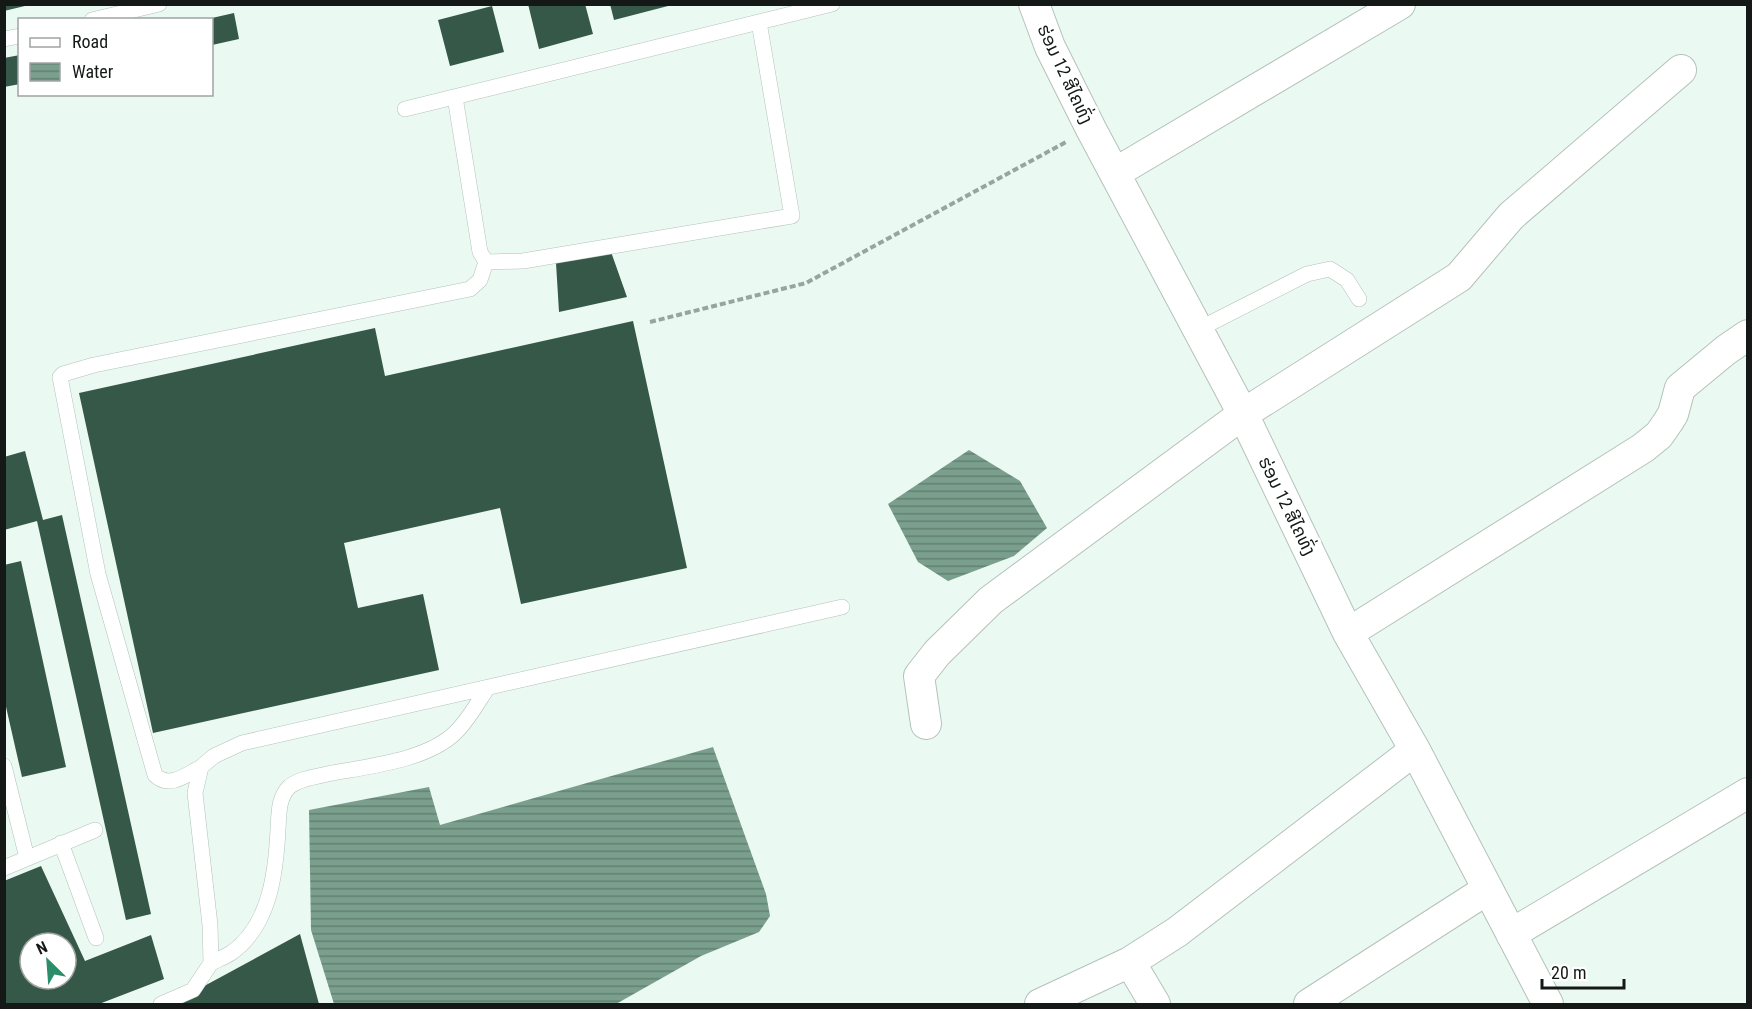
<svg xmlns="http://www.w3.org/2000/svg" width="1752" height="1009" viewBox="0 0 1752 1009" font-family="'Roboto Condensed','Noto Sans Lao',sans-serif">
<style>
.water{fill:url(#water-rules)}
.building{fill:#355848;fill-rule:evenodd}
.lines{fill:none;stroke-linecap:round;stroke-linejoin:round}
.service-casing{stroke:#b4c2bb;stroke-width:16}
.minor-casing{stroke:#b4c2bb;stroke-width:32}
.path{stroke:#99a49e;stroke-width:4;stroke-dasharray:6 3;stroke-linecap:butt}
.service{stroke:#fff;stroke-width:15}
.minor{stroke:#fff;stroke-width:30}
.labels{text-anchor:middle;stroke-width:6;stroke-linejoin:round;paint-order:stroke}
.street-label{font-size:18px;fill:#141917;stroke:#fff}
</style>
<defs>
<pattern id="water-rules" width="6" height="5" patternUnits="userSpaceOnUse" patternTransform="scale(1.5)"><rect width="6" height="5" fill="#7a9f8d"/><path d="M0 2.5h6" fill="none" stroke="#638172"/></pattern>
</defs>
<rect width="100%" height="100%" fill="#eaf9f1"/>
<path class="water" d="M969 450 1020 481 1047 528 1014 556 948 581 918 562 888 504Z
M713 747 766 894 770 916 759 932 701 956 616 1004H334L311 930 309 810 429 787 440 825Z"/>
<path class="building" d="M4 4H29V5L4 11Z
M528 4H585L593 34 539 49Z
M610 4H667L668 6 614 20Z
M492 6 504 52 450 66 438 20Z
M234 13 239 39 212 45V18Z
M20 55V84L4 87V58Z
M610 249 627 297 559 312 556 263Z
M633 321 687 568 521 604 500 508 344 543 358 608 423 594 439 670 153 733 79 393 375 328 385 376Z
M25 451 43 520 62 515 151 914 126 920 37 521 4 530V457Z
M21 561 66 767 22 777 4 698V565Z
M41 866 85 961 151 935 164 979 99 1004H4V881ZM30 943H66V979H30Z
M300 934 319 1004H171Z"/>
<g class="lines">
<g class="service-casing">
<path id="service" d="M92 20 159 4
M4 39 20 36
M455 97 480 252 486 262 523 261 792 216 759 22
M405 109 832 4
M1199 329 1307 274 1330 269 1347 280 1359 299
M4 766 27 858
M201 767C186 775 169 789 155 775L98 574 60 377 63 374 94 365 470 289 480 280 486 262
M61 843 96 938
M4 868 95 830
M211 963C217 960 225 957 231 953 270 926 276 872 278 829 279 815 278 798 289 787 299 778 320 776 332 773 371 766 428 760 456 732 469 719 478 702 488 687
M161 1004 193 990 211 963 210 925 195 793 201 767 214 756 242 743 842 607"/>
</g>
<g class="minor-casing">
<path id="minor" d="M1034 4 1050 47 1091 129 1243 414 1348 633 1415 750 1548 1004
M1115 173 1400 4
M1348 633 1643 448 1659 435 1668 422 1673 414 1680 388 1726 350 1748 335
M926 724 919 676 937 653 991 600 1243 414 1459 277 1511 216 1681 70
M1511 934 1748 793
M1130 962 1155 1004
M1040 1004 1130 962 1177 932 1415 750
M1309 1004 1488 889"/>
</g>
<path class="path" d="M650 322 806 283 1066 142"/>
<use href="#service" class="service"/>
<use href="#minor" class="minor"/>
</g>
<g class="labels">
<g class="street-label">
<text transform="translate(1065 74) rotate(65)" y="6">ຮ່ອມ 12 ສີໄຄທົ່ງ</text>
<text transform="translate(1287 506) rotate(64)" y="6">ຮ່ອມ 12 ສີໄຄທົ່ງ</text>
</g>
</g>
<rect width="1752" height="1009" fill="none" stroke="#141917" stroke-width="12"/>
<rect x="18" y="18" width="195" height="78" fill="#ffffff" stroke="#a1a3a2" stroke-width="1.5"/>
<rect x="30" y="38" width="30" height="9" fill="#ffffff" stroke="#a1a3a2" stroke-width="1.5"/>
<text x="72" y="48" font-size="18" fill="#141917">Road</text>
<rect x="30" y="63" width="30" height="18" fill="url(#water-rules)" stroke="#a1a3a2" stroke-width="1.5"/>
<text x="72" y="78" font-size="18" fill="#141917">Water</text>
<g transform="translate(48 961) rotate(335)"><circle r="28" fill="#ffffff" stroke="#a1a3a2" stroke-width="1.5"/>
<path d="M0-4.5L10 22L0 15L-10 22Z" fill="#298e69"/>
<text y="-9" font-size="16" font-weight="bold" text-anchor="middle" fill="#141917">N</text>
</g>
<path d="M1542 979v9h82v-9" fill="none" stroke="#141917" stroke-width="3"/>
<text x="1551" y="979" font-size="18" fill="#141917" stroke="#ffffff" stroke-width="4.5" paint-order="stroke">20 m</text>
</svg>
